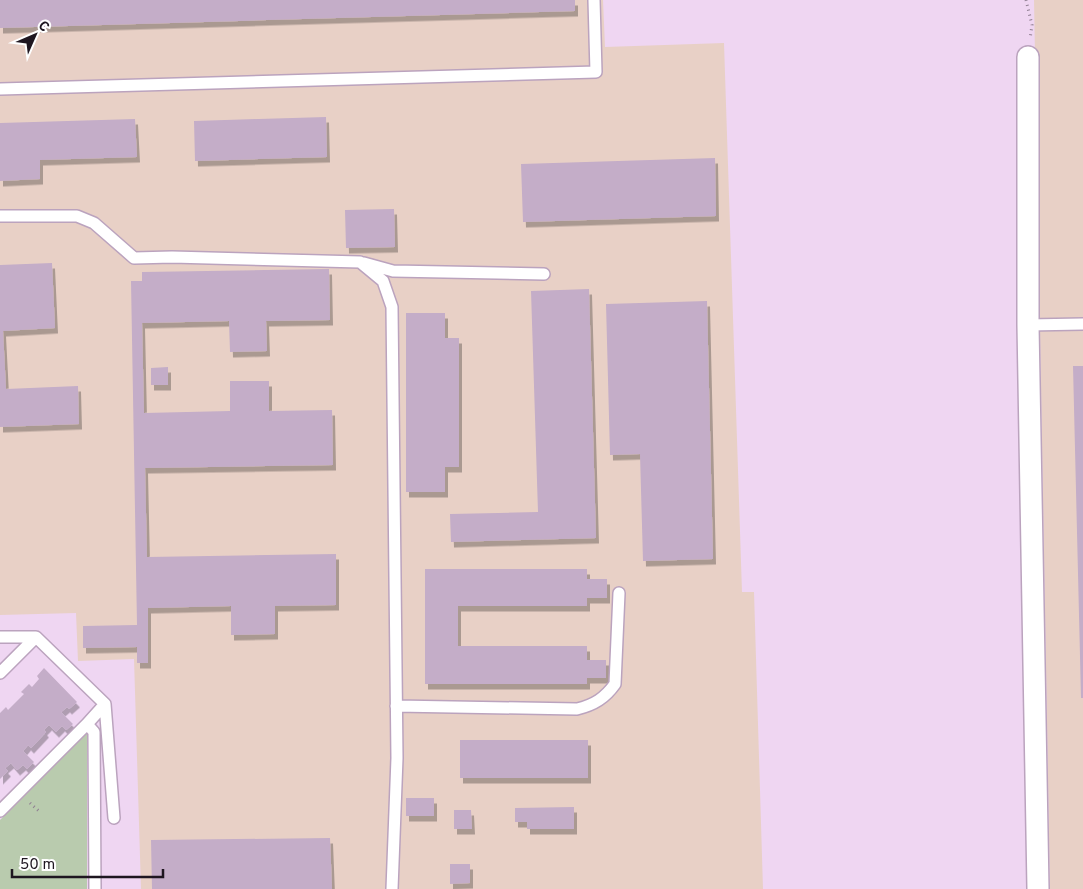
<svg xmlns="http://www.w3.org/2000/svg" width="1083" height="889" viewBox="0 0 1083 889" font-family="Overpass,sans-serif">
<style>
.industrial{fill:#e8d0c6}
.green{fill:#b9cbae}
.building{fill:#c4adc8;filter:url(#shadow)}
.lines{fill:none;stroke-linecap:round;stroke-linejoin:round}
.lane-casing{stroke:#bba3be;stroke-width:14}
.street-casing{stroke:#bba3be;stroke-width:24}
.path{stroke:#907f92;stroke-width:3;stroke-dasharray:1 4;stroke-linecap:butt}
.lane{stroke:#fff;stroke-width:11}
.street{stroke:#fff;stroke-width:21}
</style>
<defs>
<filter id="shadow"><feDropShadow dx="3" dy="5.5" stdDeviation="0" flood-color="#0004"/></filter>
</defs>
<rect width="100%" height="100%" fill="#efd6f2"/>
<path class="industrial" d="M0 0H603L605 47 724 43 742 592H754L763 889H141L134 659 78 661 76 613 0 615Z
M1034 0H1083V889H1050Z"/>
<path class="green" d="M87 733V889H0V820Z"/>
<path class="building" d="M0 0H575V11L0 28Z
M326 117 327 157 195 161 194 121Z
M135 119 137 157 40 160V179L0 181V123Z
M715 158 716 216 523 222 521 164Z
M394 209 395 247 346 248 345 210Z
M52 263 55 328 3 331 6 389 78 386 79 424 0 427V265Z
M329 269 330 320 266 321 267 351 230 352 229 321 142 323 144 413 230 411V381H269V411L332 410 333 465 145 468 147 557 336 554V605L275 606V634L231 635V606L148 608V663H137V647L83 648V626L137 625 131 281H142V272Z
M589 289 596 538 451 542 450 514 538 512 531 291Z
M707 301 713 559 643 561 640 454 610 455 606 304Z
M406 313H445V338H459V467H445V492H406Z
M1073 366H1083V698H1081Z
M168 367V385H151V368Z
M425 569H587V579H607V598H587V606H458V646H587V660H606V678H587V684H425Z
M44 668 77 702 69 709 67 707 61 712 73 724 66 730 62 726 56 732 49 725 44 730 46 732 31 748 28 745 23 751 34 762 27 769 23 765 17 770 11 763 5 768 8 771 0 779V713L6 707 8 710 24 694 21 692 29 684 32 687 39 679 37 676Z
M460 740H588V778H460Z
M406 798H434V816H406Z
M574 807V829H527V822H515V808Z
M454 810H471L472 829H454Z
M330 838 332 889H152L151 840Z
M450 864H470V883L450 884Z"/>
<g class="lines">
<g class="lane-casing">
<path id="lane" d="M0 89 596 72 594 0
M0 216H77L94 223 134 258 172 257 360 262 383 281 392 307 397 758 392 889
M364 263 393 271 544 274
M1028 325 1083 324
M0 637H36
M0 673 36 637 105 704 114 818
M396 706 577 709C594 705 605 698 615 684L619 593
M87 724 105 704
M0 811 87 724 94 732 95 889"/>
</g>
<g class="street-casing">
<path id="street" d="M1028 57V325L1038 889"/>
</g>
<path class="path" d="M1026 0 1032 25 1030 39
M30 803 40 812"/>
<use href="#lane" class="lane"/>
<use href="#street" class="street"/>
</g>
<g transform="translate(35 35) rotate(45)" stroke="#ffffff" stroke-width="4" paint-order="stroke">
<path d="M0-4L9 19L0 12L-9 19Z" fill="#1e1620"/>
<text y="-8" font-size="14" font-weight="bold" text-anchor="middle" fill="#1e1620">С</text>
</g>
<path d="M12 869v8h151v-8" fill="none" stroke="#1e1620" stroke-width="2.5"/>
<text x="20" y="869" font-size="15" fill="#1e1620" stroke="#ffffff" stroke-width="4" paint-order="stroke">50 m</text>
</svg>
